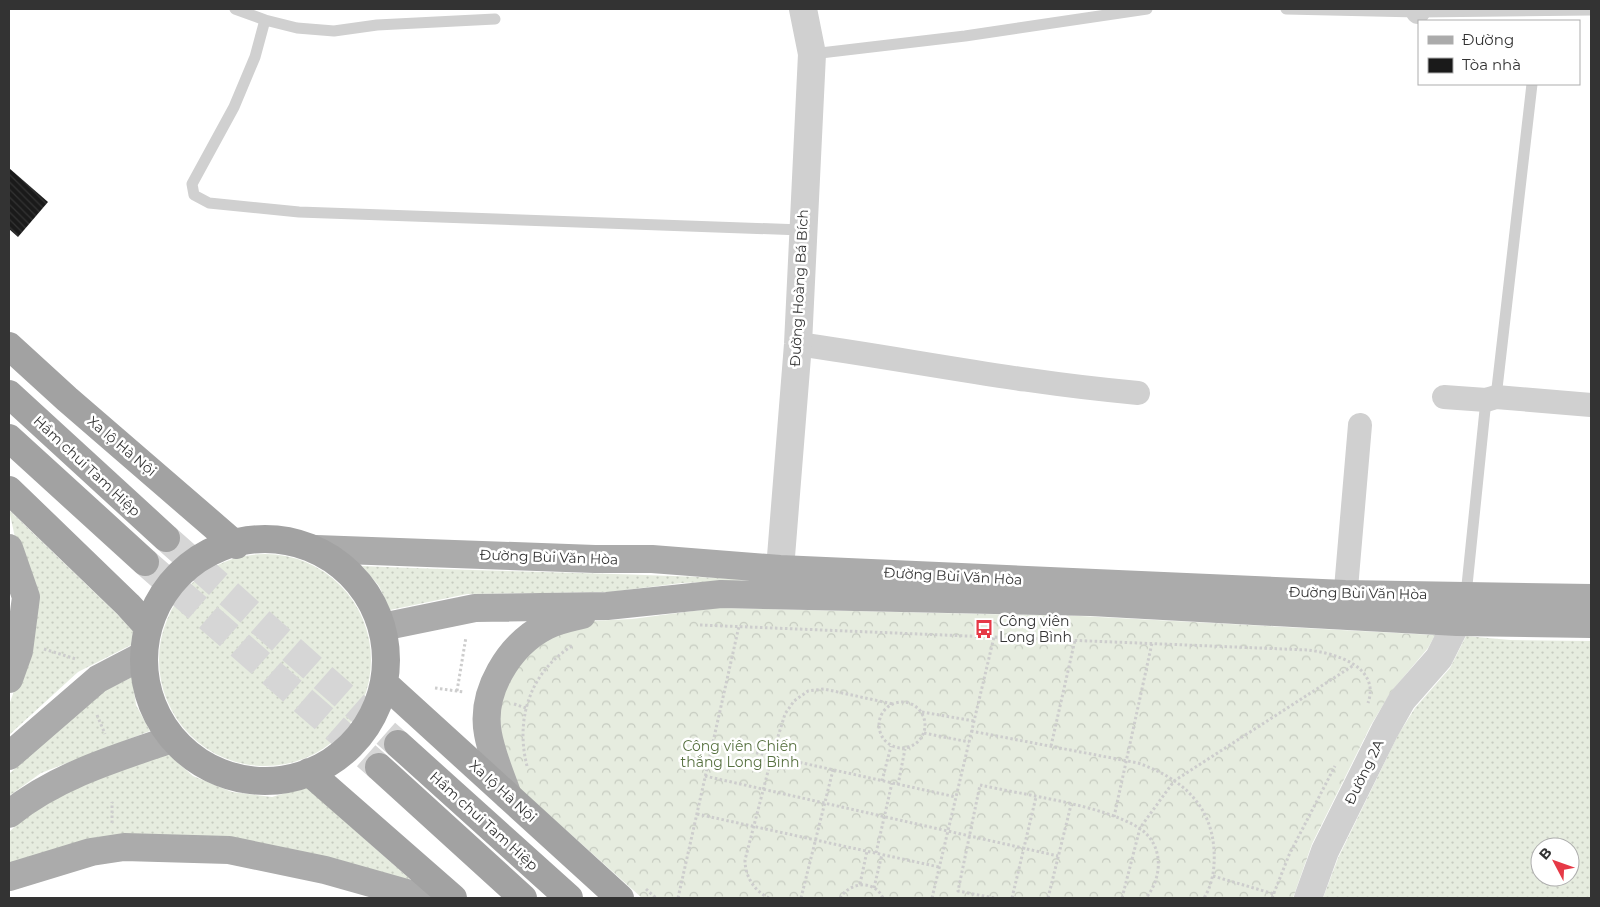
<svg xmlns="http://www.w3.org/2000/svg" width="1600" height="907" viewBox="0 0 1600 907" font-family="Montserrat,sans-serif">
<style>
.grass{fill:url(#grass-dots);fill-rule:evenodd}
.forest{fill:url(#forest-crowns)}
.building{fill:url(#building-back-hatch)}
.lines{fill:none;stroke-linecap:round;stroke-linejoin:round}
.trunk-tunnel{stroke:#d6d6d6;stroke-width:28;stroke-dasharray:28 14;stroke-linecap:butt}
.path{stroke:#cdcdcd;stroke-width:3;stroke-dasharray:2.5 2.5;stroke-linecap:butt}
.service{stroke:#d0d0d0;stroke-width:11}
.minor{stroke:#d0d0d0;stroke-width:24}
.tertiary{stroke:#d0d0d0;stroke-width:28}
.primary{stroke:#ababab;stroke-width:28}
.trunk{stroke:#a2a2a2;stroke-width:28}
.labels{text-anchor:middle;stroke-width:5;stroke-linejoin:round;paint-order:stroke}
.street-label{font-size:14px;fill:#333;stroke:#fff}
.poi-label{font-size:14px;fill:#333;stroke:#fff;text-anchor:start}
.park-label{font-size:14px;fill:#56703f;stroke:#fff}
</style>
<defs>
<pattern id="grass-dots" width="8" height="8" patternUnits="userSpaceOnUse" patternTransform="scale(1.25)"><rect width="8" height="8" fill="#e6ecdf"/><path d="M2 2h.1M6 6h.1" fill="none" stroke="#c6cbc0" stroke-width="1.8" stroke-linecap="round"/></pattern>
<pattern id="forest-crowns" width="20" height="18" patternUnits="userSpaceOnUse" patternTransform="scale(1.25)"><rect width="20" height="18" fill="#e6ecdf"/><path d="M2 6a3 3 0 1 1 6 0M12 15a3 3 0 1 1 6 0" fill="none" stroke="#c6cbc0"/></pattern>
<pattern id="building-back-hatch" width="6" height="6" patternUnits="userSpaceOnUse" patternTransform="scale(1.25)"><rect width="6" height="6" fill="#1a1a1a"/><path d="M-1 5l2 2M0 0l6 6M5-1l2 2" fill="none" stroke="#333"/></pattern>
</defs>
<rect width="100%" height="100%" fill="#fff"/>
<path class="grass" d="M9 510 116 613 133 631 131 645 78 672 9 735V705L27 655 16 542Z
M159 660a106 106 0 1 1 212 0a106 106 0 1 1-212 0Z
M362 566C493 572 624 572 755 580L682 583 610 592 467 594 390 610 379 586Z
M1466 636 1510 640 1591 641V898H1323L1338 858 1398 735 1415 708 1450 668ZM1540 847H1570V877H1540Z
M132 677 136 705 150 731 41 773 9 796V774L94 696Z
M168 754 193 776 232 792 272 797 306 787 420 888 270 849 9 868V832C52 791 113 774 168 754Z"/>
<path class="forest" d="M716 608 1080 616 1435 635 1428 648 1391 692 1371 725 1312 844 1293 898H642L510 780 496 732 503 685 535 643 590 621 632 619Z"/>
<path class="building" d="M9 168 48 202 18 237 9 229Z"/>
<g class="lines">
<path class="trunk-tunnel" d="M166 538 398 744
M145 562 379 767"/>
<path class="path" d="M700 625 1308 650C1334 653 1381 666 1368 703
M44 649 76 659
M435 688 464 692
M457 691 466 637
M879 725a23 23 0 1 1 46 0a23 23 0 1 1-46 0Z
M514 704 526 708
M922 712 974 721
M97 715 105 734
M971 731 1138 763C1180 778 1211 803 1214 850 1215 866 1213 884 1204 898
M924 733 969 742
M712 743 956 797
M1051 746 1075 640
M527 766C515 719 530 672 572 646
M705 776 1058 856
M882 781 891 746
M898 785 905 749
M697 814 939 867
M1114 817 1152 643
M112 823V802
M876 853 892 783
M1213 876 1274 894
M860 884 867 851
M874 888 882 854
M646 889 656 898
M678 898 739 626
M769 898C754 891 745 876 745 860L772 756 785 714 794 701 808 691 824 689 893 704
M801 898 833 770
M840 898C850 882 874 879 883 898
M932 898 994 637
M994 898 958 891 980 785C1024 795 1103 805 1139 828 1164 844 1163 877 1146 898
M1012 898 1036 797
M1048 898 1071 805
M1122 898 1140 828 1174 781 1354 665
M1272 898 1289 855 1335 766"/>
<path class="service" d="M235 9 265 20 297 28 334 31 377 25 495 19
M1286 9 1418 12 1591 10
M265 20 255 57 234 107 192 184 194 195 209 203 299 212 802 230
M812 54 965 36 1147 9
M1496 397 1532 84
M1466 595 1486 400"/>
<path class="minor" d="M1418 12V9
M798 344C911 360 1023 383 1138 393
M1444 397 1486 400 1496 397 1591 405
M1344 612 1360 425"/>
<path class="tertiary" d="M780 569 798 344 812 54 803 9
M1308 898 1325 851 1385 730 1402 700 1439 658 1457 622"/>
<path class="primary" d="M9 548 26 597 19 651 9 679
M316 549 595 559H652L780 569 1345 594 1591 598
M382 627 475 608 607 606 721 594 1091 602 1457 622 1591 624
M9 756 98 679 144 655
M508 796C501 776 492 756 488 734 480 692 509 645 546 626 558 620 570 618 582 615
M9 814C56 776 116 758 172 739
M9 877 91 852 124 847 229 850 325 870 424 898"/>
<path class="trunk" d="M9 346 67 399 236 545
M9 394 166 538
M9 438 145 562
M9 490 128 605 148 627
M144 660a121 121 0 1 1 242 0a121 121 0 1 1-242 0Z
M385 684 620 898
M398 744 569 898
M379 767 523 898
M309 772 453 898"/>
</g>
<defs>
<g id="bus-bare" transform="scale(1.5)"><path d="M-5-6H5V4H4V6H2V4H-2V6H-4V4H-5ZM-3.5-4V0h7V-4ZM-3.5 1.2v1.5H-2V1.2ZM2 1.2v1.5H3.5V1.2Z" fill="#e63946" stroke="#fff" stroke-width="2.5" paint-order="stroke"/></g>
</defs>
<g fill-rule="evenodd">
<use href="#bus-bare" x="984" y="629"/>
</g>
<g class="labels">
<g class="street-label">
<text transform="translate(799 288) rotate(-87)" y="5">Đường Hoàng Bá Bích</text>
<text transform="translate(122 446) rotate(40)" y="5">Xa lộ Hà Nội</text>
<text transform="translate(87 466) rotate(43)" y="5">Hầm chui Tam Hiệp</text>
<text transform="translate(549 557) rotate(2)" y="5">Đường Bùi Văn Hòa</text>
<text transform="translate(953 576) rotate(3)" y="5">Đường Bùi Văn Hòa</text>
<text transform="translate(1358 593) rotate(1)" y="5">Đường Bùi Văn Hòa</text>
<text transform="translate(1364 772) rotate(-64)" y="5">Đường 2A</text>
<text transform="translate(503 791) rotate(42)" y="5">Xa lộ Hà Nội</text>
<text transform="translate(484 821) rotate(42)" y="5">Hầm chui Tam Hiệp</text>
</g>
<g class="poi-label">
<text x="999" y="626">Công viên<tspan x="999" dy="16">Long Bình</tspan></text>
</g>
<g class="park-label">
<text x="740" y="751">Công viên Chiến<tspan x="740" dy="16">thắng Long Bình</tspan></text>
</g>
</g>
<rect width="1600" height="907" fill="none" stroke="#333333" stroke-width="20"/>
<rect x="1418" y="20" width="162" height="65" fill="#ffffff" stroke="#adadad"/>
<rect x="1428" y="36" width="25" height="8" fill="#ababab" stroke="#adadad"/>
<text x="1462" y="45" font-size="15" fill="#333333">Đường</text>
<rect x="1428" y="58" width="25" height="15" fill="#1a1a1a" stroke="#adadad"/>
<text x="1462" y="70" font-size="15" fill="#333333">Tòa nhà</text>
<g transform="translate(1555 862) rotate(311)"><circle r="24" fill="#ffffff" stroke="#adadad"/>
<path d="M0-4L9 19L0 12L-9 19Z" fill="#e63946"/>
<text y="-8" font-size="14" font-weight="bold" text-anchor="middle" fill="#333333">B</text>
</g>
</svg>
